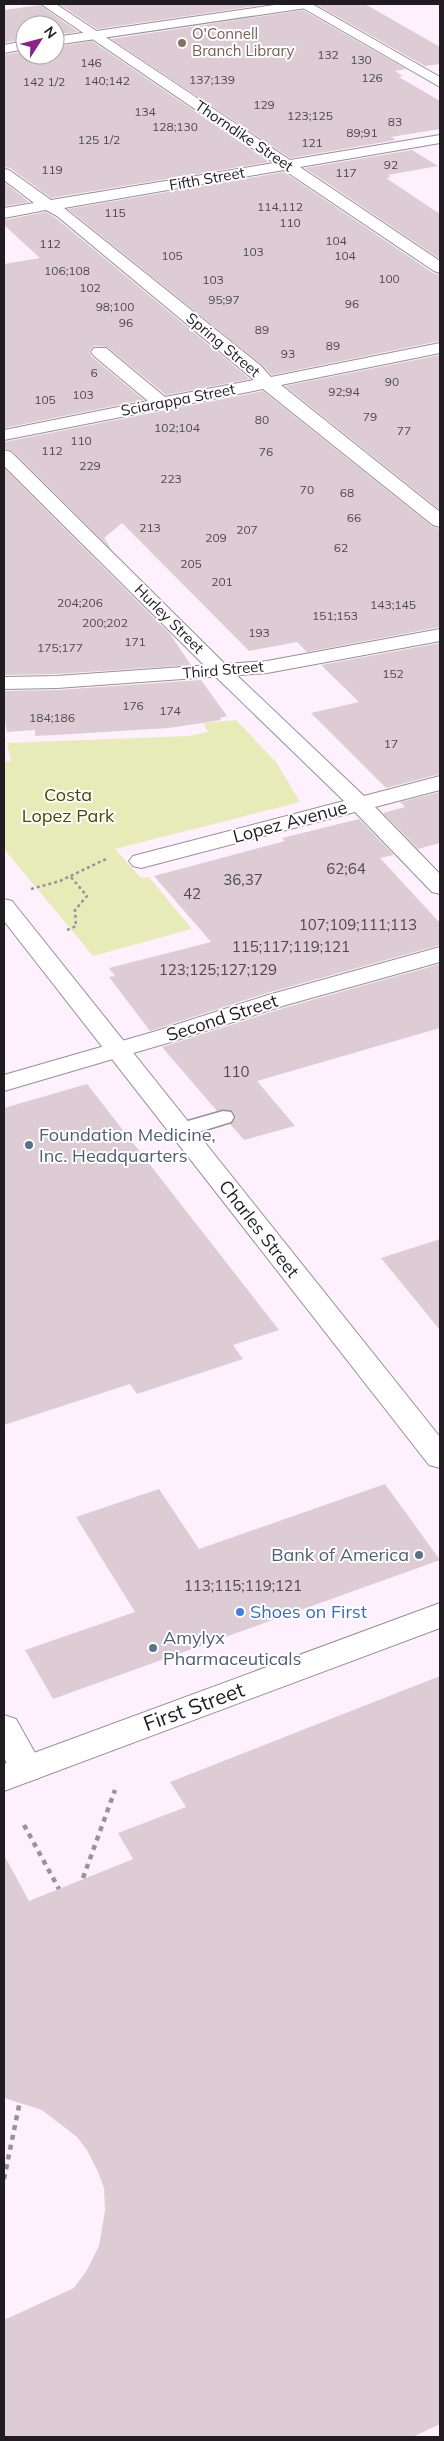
<svg xmlns="http://www.w3.org/2000/svg" width="444" height="2441" viewBox="0 0 444 2441" font-family="Mulish,sans-serif">
<style>
.green{fill:#e7ebb8}
.building{fill:#deccd4}
.lines{fill:none;stroke-linecap:round;stroke-linejoin:round}
.lane-casing{stroke:#998e99;stroke-width:3}
.street-casing{stroke:#998e99;stroke-width:2}
.secondary-casing{stroke:#998e99;stroke-width:2}
.path-far1{stroke:#9a919a;stroke-width:2.5;stroke-dasharray:3 3;stroke-linecap:butt}
.path{stroke:#9a919a;stroke-width:4.5;stroke-dasharray:5 5;stroke-linecap:butt}
.lane{fill:#fff;fill-rule:evenodd}
.street{fill:#fff;fill-rule:evenodd}
.secondary{fill:#fff;fill-rule:evenodd}
.education-dot{fill:#8d6e63;stroke:#fff;stroke-width:2}
.service-dot{fill:#5c6f8a;stroke:#fff;stroke-width:2}
.shop-dot{fill:#3f7fe0;stroke:#fff;stroke-width:2}
.labels{text-anchor:middle;stroke-width:4;stroke-linejoin:round;paint-order:stroke}
.far-number-label{font-size:12px;fill:#50484e}
.far-education-label{font-size:15px;fill:#785e54;stroke:#fff;text-anchor:start}
.far-street-label{font-size:15px;fill:#211c21;stroke:#fff}
.number-label{font-size:15px;fill:#50484e}
.park-label{font-size:18px;fill:#474904;stroke:#fff}
.street-label{font-size:18px;fill:#211c21;stroke:#fff}
.service-label{font-size:18px;fill:#4e5e75;stroke:#fff;text-anchor:start}
.shop-label{font-size:18px;fill:#366cbe;stroke:#fff;text-anchor:start}
.near-street-label{font-size:21px;fill:#211c21;stroke:#fff}
</style>
<rect width="100%" height="100%" fill="#fef1fd"/>
<path class="green" d="M236 720 276 762 300 802 115 849 141 878 149 877 192 929 93 956 4 849V762L11 761 7 743 188 736 208 732 203 723Z"/>
<path class="building" d="M59 4H270L97 29Z
M315 4H365L440 47V64L425 66Z
M40 5 78 32 55 35V25H25V39L4 43V10Z
M303 10 406 69 395 71 403 76 399 77 440 101V129L391 137 396 140 290 158 111 39Z
M92 41 269 162 51 198 10 168 4 167V55L25 51V55H55V47Z
M412 150 438 166 388 175 391 177 386 178 440 214V259L305 168Z
M284 172 433 273 440 275V341L272 375 261 364 68 209Z
M4 182 29 202 4 206Z
M46 212 56 218 250 379 166 395 107 347 94 346 89 352 92 357 144 400 4 428V264L40 258 4 225V220Z
M440 355V510L285 386Z
M263 391 432 526 440 529V627L307 652 297 642 249 651 122 523 104 538 112 550 12 451 4 448V442Z
M4 468 170 634 191 665 57 674 4 675Z
M440 643V774L386 788 311 713 359 702 321 665Z
M201 680 227 716 220 718 221 720 169 728 55 735 35 736V730L7 732 4 714V691L57 690Z
M440 792V843L418 849 383 813 405 807 400 802Z
M359 819 394 855 380 858 440 923V945L267 993 150 1031 109 977 115 976 109 968 211 942 154 876 285 841 282 838Z
M440 964V1028L257 1081 295 1126 244 1140 230 1124 236 1118 233 1111H217L162 1047 287 1007Z
M87 1084 279 1330 233 1345 243 1359 137 1394 130 1384 4 1425V1108Z
M440 1239V1330L381 1258Z
M385 1484 440 1560 53 1699 25 1650 135 1612 76 1517 159 1489 199 1549Z
M440 1676V2424L413 2437H4V2320L74 2288 87 2270 99 2246 105 2211 104 2188 98 2172 87 2150 77 2137 42 2110 4 2098V1855L29 1901 133 1859 118 1833 186 1807 170 1782Z"/>
<g class="lines">
<g class="lane-casing">
<path id="lane" d="M223 1111 231 1112 234 1117 231 1122 182 1137 174 1135 171 1130 174 1125Z"/>
</g>
<g class="street-casing">
<path id="street" d="M41 4H56L290 160 440 135V143L300 167 440 261V273L434 271 284 170 64 208 260 365 271 377 440 343V353L281 385 440 512V527L433 525 263 389 4 440V430L148 401 94 356 91 352 94 348H106L165 397 254 380 57 216 46 210 4 218V208L34 203 4 180V169L9 170 51 200 274 163Z
M296 4H312L440 77V87Z
M4 450 11 452 227 666 364 796 440 776V790L375 807 440 874V894L432 892 355 812 141 868 133 866 129 861 133 856 344 801 213 674 4 466Z
M440 947V962L286 1005 171 1042 4 1091V1075L153 1032 268 995Z
M4 1715 16 1719 44 1769 39 1778 27 1782 15 1778 4 1758Z"/>
</g>
<g class="secondary-casing">
<path id="secondary" d="M281 4H313L306 8 55 45V37Z
M25 41V49L4 53V45Z
M440 629V641L267 673 57 688 4 689V677L57 676 267 661Z
M4 899 12 901 440 1437V1468L429 1465 4 921Z
M440 1603V1628L4 1791V1764Z"/>
</g>
<path class="path-far1" d="M31 889 60 881 106 859
M67 930 76 926 75 910 87 896 70 876"/>
<path class="path" d="M24 1825 59 1889
M83 1878 115 1790
M4 2179 20 2101"/>
<use href="#lane" class="lane"/>
<use href="#street" class="street"/>
<use href="#secondary" class="secondary"/>
</g>
<circle class="education-dot" cx="182" cy="43" r="5"/>
<g class="service-dot">
<circle cx="29" cy="1145" r="5"/>
<circle cx="419" cy="1555" r="5"/>
<circle cx="153" cy="1648" r="5"/>
</g>
<circle class="shop-dot" cx="240" cy="1612" r="5"/>
<g class="labels">
<g class="far-number-label">
<text x="328" y="59">132</text>
<text x="361" y="64">130</text>
<text x="91" y="67">146</text>
<text x="372" y="82">126</text>
<text x="212" y="84">137;139</text>
<text x="107" y="85">140;142</text>
<text x="44" y="86">142 1/2</text>
<text x="264" y="109">129</text>
<text x="145" y="116">134</text>
<text x="310" y="120">123;125</text>
<text x="395" y="126">83</text>
<text x="175" y="131">128;130</text>
<text x="362" y="137">89;91</text>
<text x="99" y="144">125 1/2</text>
<text x="312" y="147">121</text>
<text x="391" y="169">92</text>
<text x="52" y="174">119</text>
<text x="346" y="177">117</text>
<text x="280" y="211">114,112</text>
<text x="115" y="217">115</text>
<text x="290" y="227">110</text>
<text x="336" y="245">104</text>
<text x="50" y="248">112</text>
<text x="253" y="256">103</text>
<text x="172" y="260">105</text>
<text x="345" y="260">104</text>
<text x="67" y="275">106;108</text>
<text x="389" y="283">100</text>
<text x="213" y="284">103</text>
<text x="90" y="292">102</text>
<text x="224" y="304">95;97</text>
<text x="352" y="308">96</text>
<text x="115" y="311">98;100</text>
<text x="126" y="327">96</text>
<text x="262" y="334">89</text>
<text x="333" y="350">89</text>
<text x="288" y="358">93</text>
<text x="94" y="377">6</text>
<text x="392" y="386">90</text>
<text x="344" y="396">92;94</text>
<text x="83" y="399">103</text>
<text x="45" y="404">105</text>
<text x="370" y="421">79</text>
<text x="262" y="424">80</text>
<text x="177" y="432">102;104</text>
<text x="404" y="435">77</text>
<text x="81" y="445">110</text>
<text x="52" y="455">112</text>
<text x="266" y="456">76</text>
<text x="90" y="470">229</text>
<text x="171" y="483">223</text>
<text x="307" y="494">70</text>
<text x="347" y="497">68</text>
<text x="354" y="522">66</text>
<text x="150" y="532">213</text>
<text x="247" y="534">207</text>
<text x="216" y="542">209</text>
<text x="341" y="552">62</text>
<text x="191" y="568">205</text>
<text x="222" y="586">201</text>
<text x="80" y="607">204;206</text>
<text x="393" y="609">143;145</text>
<text x="335" y="620">151;153</text>
<text x="105" y="627">200;202</text>
<text x="259" y="637">193</text>
<text x="135" y="646">171</text>
<text x="60" y="652">175;177</text>
<text x="393" y="678">152</text>
<text x="133" y="710">176</text>
<text x="170" y="715">174</text>
<text x="52" y="722">184;186</text>
<text x="391" y="748">17</text>
</g>
<g class="far-education-label">
<text x="192" y="39">O'Connell<tspan x="192" dy="17">Branch Library</tspan></text>
</g>
<g class="far-street-label">
<text transform="translate(244 136) rotate(34)" y="5">Thorndike Street</text>
<text transform="translate(207 179) rotate(-10)" y="5">Fifth Street</text>
<text transform="translate(223 345) rotate(40)" y="5">Spring Street</text>
<text transform="translate(178 400) rotate(-11)" y="5">Sciarappa Street</text>
<text transform="translate(169 619) rotate(45)" y="5">Hurley Street</text>
<text transform="translate(223 670) rotate(-5)" y="5">Third Street</text>
</g>
<g class="number-label">
<text x="346" y="874">62;64</text>
<text x="243" y="885">36,37</text>
<text x="192" y="899">42</text>
<text x="358" y="930">107;109;111;113</text>
<text x="291" y="952">115;117;119;121</text>
<text x="218" y="975">123;125;127;129</text>
<text x="236" y="1077">110</text>
<text x="243" y="1591">113;115;119;121</text>
</g>
<g class="park-label">
<text x="68" y="801">Costa<tspan x="68" dy="21">Lopez Park</tspan></text>
</g>
<g class="street-label">
<text transform="translate(290 822) rotate(-15)" y="6">Lopez Avenue</text>
<text transform="translate(222 1018) rotate(-18)" y="6">Second Street</text>
<text transform="translate(259 1229) rotate(52)" y="6">Charles Street</text>
</g>
<g class="service-label">
<text x="39" y="1141">Foundation Medicine,<tspan x="39" dy="21">Inc. Headquarters</tspan></text>
<text x="409" y="1561" text-anchor="end">Bank of America</text>
<text x="163" y="1644">Amylyx<tspan x="163" dy="21">Pharmaceuticals</tspan></text>
</g>
<g class="shop-label">
<text x="250" y="1618">Shoes on First</text>
</g>
<g class="near-street-label">
<text transform="translate(194 1707) rotate(-20)" y="7">First Street</text>
</g>
</g>
<rect width="444" height="2441" fill="none" stroke="#211c21" stroke-width="10"/>
<g transform="translate(40 40) rotate(54)"><circle r="24" fill="#ffffff" stroke="#a6a4a6"/>
<path d="M0-4L9 19L0 12L-9 19Z" fill="#8a2288"/>
<text y="-8" font-size="14" font-weight="bold" text-anchor="middle" fill="#211c21">N</text>
</g>
</svg>
